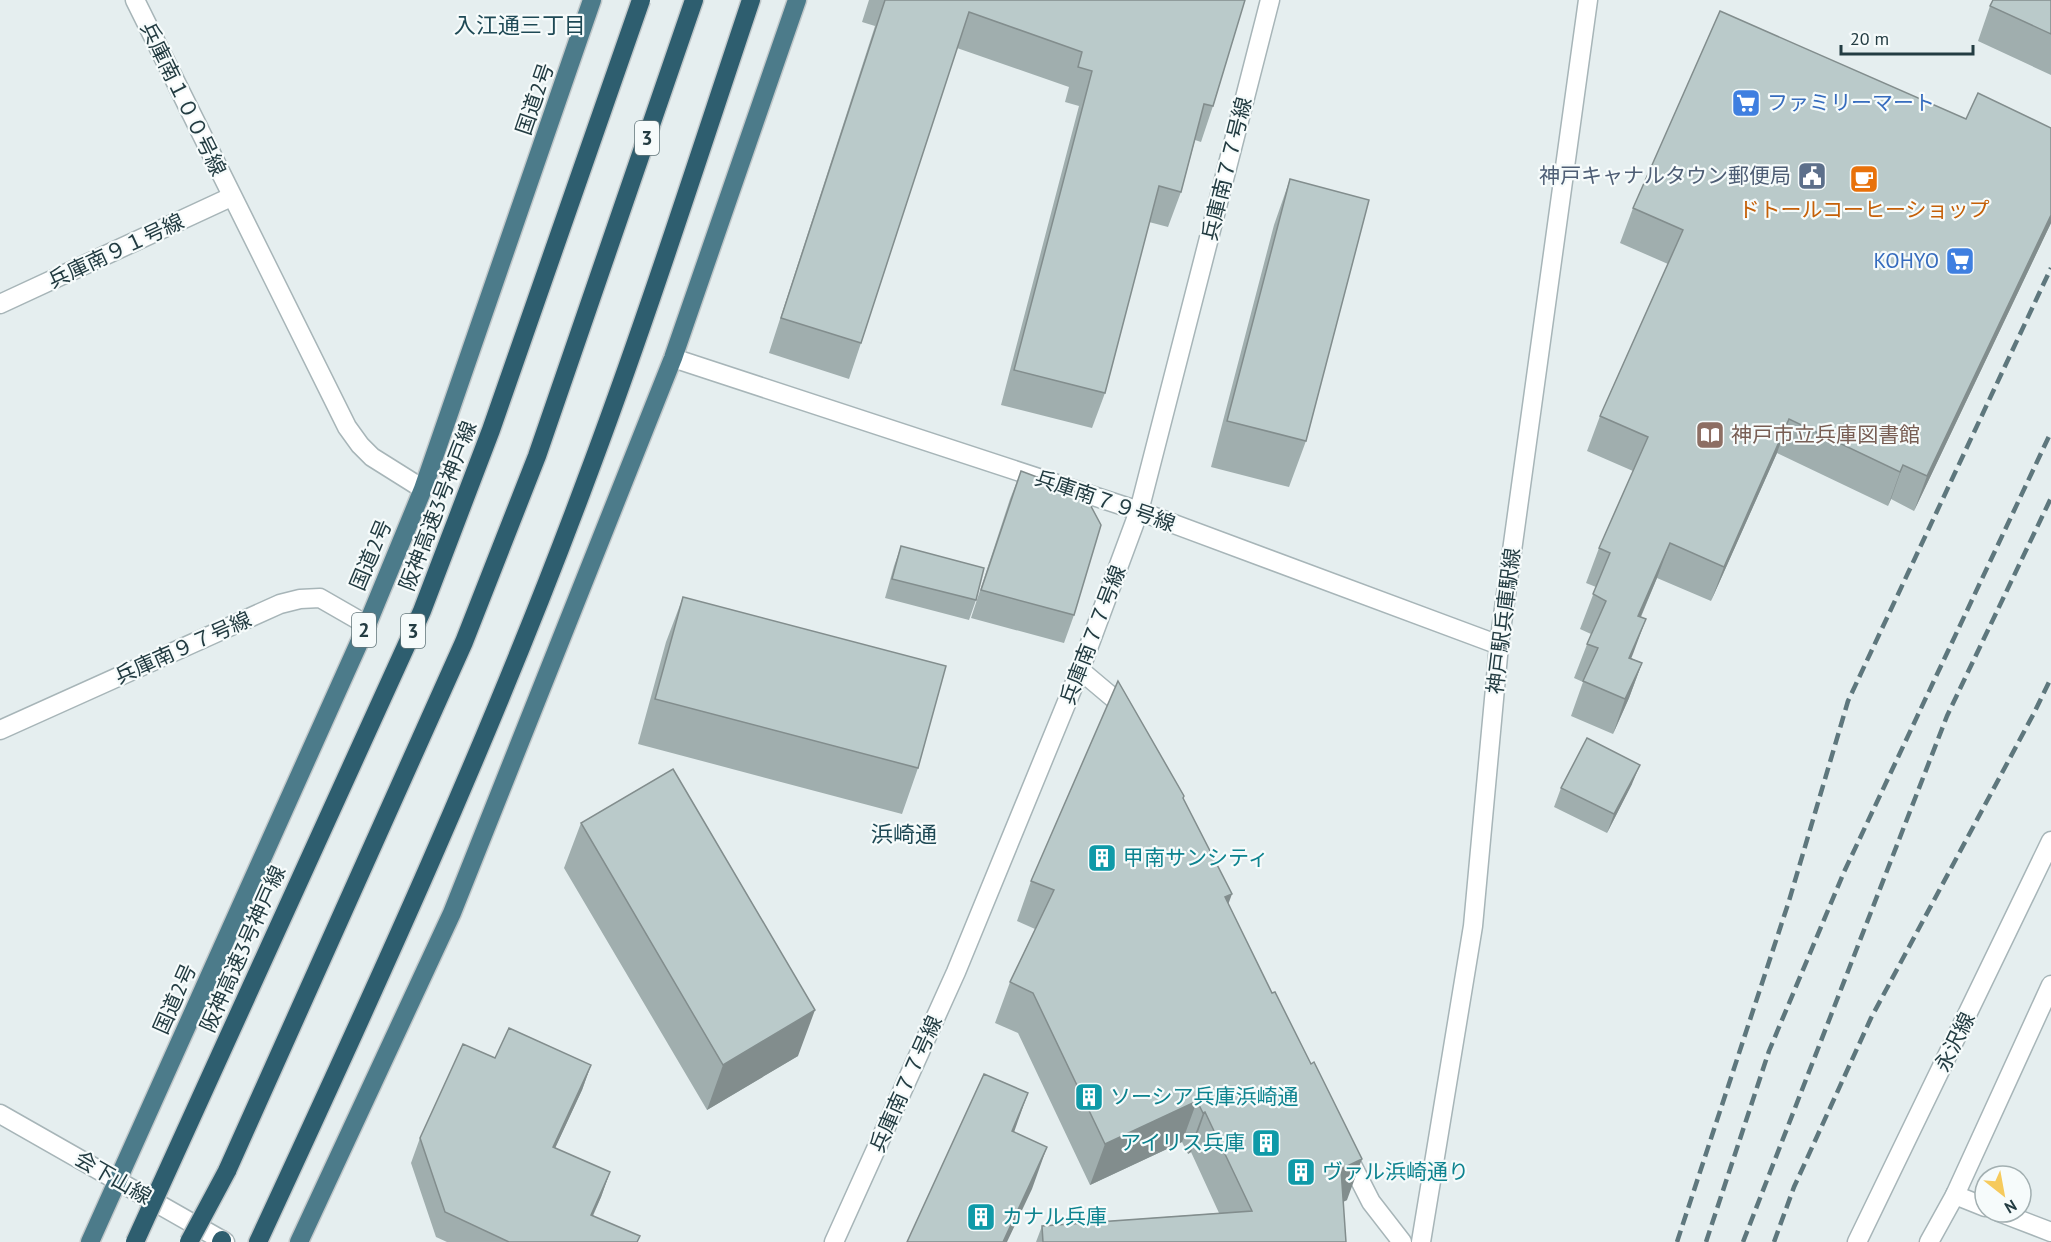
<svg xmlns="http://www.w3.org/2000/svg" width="2051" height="1242" viewBox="0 0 2051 1242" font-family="'PT Sans','Noto Sans JP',sans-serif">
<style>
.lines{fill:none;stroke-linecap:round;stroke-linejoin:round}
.minor-casing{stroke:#a7b5b8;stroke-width:21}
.tertiary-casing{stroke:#a7b5b8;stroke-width:21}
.trunk-casing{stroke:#c1c8ca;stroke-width:21}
.motorway-casing{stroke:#c1c8ca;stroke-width:21}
.minor{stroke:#fff;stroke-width:18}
.tertiary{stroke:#fff;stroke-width:18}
.trunk{stroke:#4c7b8a;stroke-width:18}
.motorway{stroke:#2e5e6f;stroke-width:18}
.rail{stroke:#5e777d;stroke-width:4.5;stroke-dasharray:12 6;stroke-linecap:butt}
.motorway-bridge-casing{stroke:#c1c8ca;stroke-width:21;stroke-linecap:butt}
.motorway-bridge{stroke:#2e5e6f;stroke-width:18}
.wall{fill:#a0aeae}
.shaded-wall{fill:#828d8d}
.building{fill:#bacaca;stroke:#828d8d;stroke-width:1.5}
.labels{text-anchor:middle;stroke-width:4.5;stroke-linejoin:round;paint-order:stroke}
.shield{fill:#f6fbfb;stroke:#62757a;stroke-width:1.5}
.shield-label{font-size:20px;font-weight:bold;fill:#233c42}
.street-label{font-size:21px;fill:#233c42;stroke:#f6fbfb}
.shop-label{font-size:21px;fill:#366cbe;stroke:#f6fbfb;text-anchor:start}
.service-label{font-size:21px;fill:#4e5e75;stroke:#f6fbfb;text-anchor:end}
.food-label{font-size:21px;fill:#c56008;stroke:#f6fbfb}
.education-label{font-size:21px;fill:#785e54;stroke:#f6fbfb;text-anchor:start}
.culture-label{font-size:21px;fill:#0d838f;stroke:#f6fbfb;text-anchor:start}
.neighbourhood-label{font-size:22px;fill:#1e4955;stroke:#f6fbfb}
</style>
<rect width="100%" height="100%" fill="#e5eeef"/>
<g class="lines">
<g class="minor-casing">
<path id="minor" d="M135 0 347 427 360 445 372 457 423 489
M0 304 231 197
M673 358 1139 511 1499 645
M1080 670 1118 702 1125 716
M0 730 280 604 300 599 320 598 367 625
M1346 1153 1371 1202 1402 1242
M1955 1195 1985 1207
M1999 1212 2051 1232
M834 1242 956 972 1080 670 1139 511 1270 0"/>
</g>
<g class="tertiary-casing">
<path id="tertiary" d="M0 1114 225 1242
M1421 1242 1473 926 1499 645 1588 0
M1857 1242 2051 841
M1929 1242 1955 1195 2051 985"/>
</g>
<g class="trunk-casing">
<path id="trunk" d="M90 1242 367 625 423 489 592 0
M299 1242 452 913 673 358 797 0"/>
</g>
<g class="motorway-casing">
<path id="motorway" d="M227 1171 464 642 537 456 694 0
M221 1242 222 1240
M258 1242C374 992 489 741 585 483 645 324 697 161 751 0"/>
</g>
<use href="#minor" class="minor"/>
<use href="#tertiary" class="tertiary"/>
<use href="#trunk" class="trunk"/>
<use href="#motorway" class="motorway"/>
<path class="rail" d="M1677 1242 1789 901 1848 701 2051 268
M1706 1242 1769 1051 1844 872 2051 432
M1743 1242 1947 716 2051 498
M1774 1242 1794 1187 1871 1018 2034 713 2051 678"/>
<g class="motorway-bridge-casing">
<path id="motorway-bridge" d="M135 1242 422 611 491 430 641 0
M189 1242 227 1171"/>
</g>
<use href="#motorway-bridge" class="motorway-bridge"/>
</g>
<path class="wall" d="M869 0H1245L1213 106 1201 142 1195 140 1181 192 1168 227 1149 222 1105 393 1092 428 1001 405 1079 106 1065 102 1069 87 957 48 861 343 849 379 769 353 875 26 862 22Z
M2051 0V75L1978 41 1990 6Z
M1290 179 1306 441 1289 487 1211 467 1274 225Z
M1633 208 2051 223 1914 511 1891 499 1888 506 1777 453 1711 601 1657 578 1641 617 1631 658 1642 663 1629 698 1613 734 1571 716 1583 682 1574 678 1591 634 1580 629 1596 587 1586 583 1599 548 1633 471 1587 451 1600 416 1668 264 1620 243Z
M1021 471 1074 615 1064 643 971 618 1010 499Z
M901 546 976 600 969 620 885 598 894 566Z
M683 597 918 768 902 814 638 744 666 642Z
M1632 784 1607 833 1554 807 1561 788Z
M1183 799 1228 903 1347 1200 1343 1202 1346 1242H1036L1042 1226 1219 1213 1191 1152 1188 1154 1182 1142 1090 1185 1018 1033 995 1023 1010 982 1035 929 1017 921 1031 881Z
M581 823 798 1056 707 1110 564 868Z
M495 1058 591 1065 582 1090 555 1148 610 1172 601 1197 593 1216 638 1242H447L436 1237 411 1163 420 1138Z"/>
<path class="shaded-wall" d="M2051 215V223L1914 511 1927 476Z
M1789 419 1777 453 1711 601 1724 567Z
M1903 465 1891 499 1888 506 1900 472Z
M1670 543 1657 578 1626 651 1638 616Z
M1646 619 1633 654 1617 692 1629 658Z
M1642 663 1629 698 1613 734 1625 699Z
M1640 765 1632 784 1607 833 1614 814Z
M1232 894 1217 935 1225 897Z
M815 1010 798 1056 707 1110 723 1065Z
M591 1065 582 1090 544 1172 553 1147Z
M1028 1093 1013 1135 1012 1131Z
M1197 1101 1182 1142 1090 1185 1105 1144Z
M1205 1112 1191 1152 1188 1154 1203 1113Z
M1047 1147 1032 1189 1007 1242H1003Z
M1362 1159 1347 1200 1326 1210 1341 1169Z
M610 1172 601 1197 582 1239 591 1215Z"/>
<path class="building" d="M885 0H1245L1213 106 1204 104 1181 192 1159 186 1105 393 1014 370 1092 71 1078 67 1082 52 969 12 861 343 781 318Z
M1993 0H2051V34L1990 6Z
M1720 11 1966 119 1978 93 2051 128V215L1927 476 1903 465 1900 472 1789 419 1724 567 1670 543 1638 616 1646 619 1629 658 1642 663 1625 699 1583 681 1598 648 1587 644 1606 601 1593 594 1610 553 1599 548 1648 437 1600 416 1683 230 1633 208Z
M1290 179 1369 200 1306 441 1227 421Z
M1021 471 1085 495 1101 525 1074 615 981 590Z
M901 546 984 568 976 600 892 579Z
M683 597 946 666 918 768 655 699Z
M1118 681 1184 796 1183 798 1232 894 1225 897 1272 993 1275 992 1311 1064 1314 1062 1362 1159 1341 1169 1346 1242H1043L1042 1226 1252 1211 1205 1112 1203 1113 1197 1101 1105 1144 1033 993 1010 982 1054 890 1031 881Z
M1587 738 1640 765 1614 814 1561 788Z
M673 769 815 1010 723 1065 581 823Z
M509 1028 591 1065 553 1147 610 1172 591 1215 640 1236 637 1242H509L445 1212 420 1138 463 1044 495 1058Z
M984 1074 1028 1093 1012 1131 1047 1147 1003 1242H907Z"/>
<defs>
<g id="supermarket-square" transform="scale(1.5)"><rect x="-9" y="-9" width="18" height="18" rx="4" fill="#3f7fe0" stroke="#f6fbfb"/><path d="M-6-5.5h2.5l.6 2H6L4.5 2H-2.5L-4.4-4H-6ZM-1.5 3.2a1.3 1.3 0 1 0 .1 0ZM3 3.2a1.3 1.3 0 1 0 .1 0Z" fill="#fff"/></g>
<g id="civic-square" transform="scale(1.5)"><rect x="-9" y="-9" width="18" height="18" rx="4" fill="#5c6f8a" stroke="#f6fbfb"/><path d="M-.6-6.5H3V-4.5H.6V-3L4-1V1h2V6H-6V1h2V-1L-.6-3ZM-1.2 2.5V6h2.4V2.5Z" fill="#fff"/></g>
<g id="cafe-square" transform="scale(1.5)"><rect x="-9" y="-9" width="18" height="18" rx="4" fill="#e8710a" stroke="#f6fbfb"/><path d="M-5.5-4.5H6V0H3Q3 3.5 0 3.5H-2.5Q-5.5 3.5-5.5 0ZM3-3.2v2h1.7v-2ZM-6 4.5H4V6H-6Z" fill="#fff"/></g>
<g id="library-square" transform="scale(1.5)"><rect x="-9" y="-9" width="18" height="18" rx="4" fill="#8d6e63" stroke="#f6fbfb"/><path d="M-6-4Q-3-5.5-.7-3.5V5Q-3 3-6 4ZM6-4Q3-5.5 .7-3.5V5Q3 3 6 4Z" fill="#fff"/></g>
<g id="building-square" transform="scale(1.5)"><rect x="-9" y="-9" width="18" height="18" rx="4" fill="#0f9aa8" stroke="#f6fbfb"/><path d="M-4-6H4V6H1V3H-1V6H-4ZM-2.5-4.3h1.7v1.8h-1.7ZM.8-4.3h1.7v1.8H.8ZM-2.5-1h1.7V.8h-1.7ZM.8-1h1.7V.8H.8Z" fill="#fff"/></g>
</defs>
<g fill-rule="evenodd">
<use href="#supermarket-square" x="1746" y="103"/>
<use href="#civic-square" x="1812" y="176"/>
<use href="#cafe-square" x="1864" y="179"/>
<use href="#supermarket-square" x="1960" y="261"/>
<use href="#library-square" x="1710" y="435"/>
<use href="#building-square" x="1102" y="858"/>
<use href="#building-square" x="1089" y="1097"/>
<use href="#building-square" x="1266" y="1143"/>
<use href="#building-square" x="1301" y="1172"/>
<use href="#building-square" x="981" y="1217"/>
</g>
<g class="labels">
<g class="shield">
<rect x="635" y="121" width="24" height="34" rx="4.5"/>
<rect x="352" y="613" width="24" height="34" rx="4.5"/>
<rect x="401" y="614" width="24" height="34" rx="4.5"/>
</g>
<g class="shield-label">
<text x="647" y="145">3</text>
<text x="364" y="637">2</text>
<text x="413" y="638">3</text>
</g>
<g class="street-label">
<text transform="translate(183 99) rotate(64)" y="7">兵庫南１００号線</text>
<text transform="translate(535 99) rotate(-71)" y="7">国道2号</text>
<text transform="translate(1227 169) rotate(-76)" y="7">兵庫南７７号線</text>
<text transform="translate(116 251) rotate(-25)" y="7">兵庫南９１号線</text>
<text transform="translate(1105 501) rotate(19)" y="7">兵庫南７９号線</text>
<text transform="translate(438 506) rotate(-69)" y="7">阪神高速3号神戸線</text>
<text transform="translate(371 555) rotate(-67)" y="7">国道2号</text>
<text transform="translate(1504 621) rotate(-83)" y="7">神戸駅兵庫駅線</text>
<text transform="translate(1093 635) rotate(-69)" y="7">兵庫南７７号線</text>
<text transform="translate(183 648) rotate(-24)" y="7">兵庫南９７号線</text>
<text transform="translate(243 949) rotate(-66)" y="7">阪神高速3号神戸線</text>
<text transform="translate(175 999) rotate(-66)" y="7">国道2号</text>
<text transform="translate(1955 1042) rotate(-64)" y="7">永沢線</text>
<text transform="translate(906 1084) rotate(-66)" y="7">兵庫南７７号線</text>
<text transform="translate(113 1178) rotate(30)" y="7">会下山線</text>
</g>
<g class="shop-label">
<text x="1767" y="110">ファミリーマート</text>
<text x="1939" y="268" text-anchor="end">KOHYO</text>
</g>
<g class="service-label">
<text x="1791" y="183">神戸キャナルタウン郵便局</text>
</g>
<g class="food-label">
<text x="1864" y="217">ドトールコーヒーショップ</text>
</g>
<g class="education-label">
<text x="1731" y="442">神戸市立兵庫図書館</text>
</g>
<g class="culture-label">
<text x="1123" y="865">甲南サンシティ</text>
<text x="1110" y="1104">ソーシア兵庫浜崎通</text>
<text x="1245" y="1150" text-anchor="end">アイリス兵庫</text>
<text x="1322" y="1179">ヴァル浜崎通り</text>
<text x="1002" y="1224">カナル兵庫</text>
</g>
<g class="neighbourhood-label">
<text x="520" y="33">入江通三丁目</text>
<text x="904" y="842">浜崎通</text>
</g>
</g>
<g transform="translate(2003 1194) rotate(149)"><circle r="28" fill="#f6fbfb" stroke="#a2afb1" stroke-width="1.5"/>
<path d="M0-4.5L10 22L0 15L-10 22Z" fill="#f6ca5c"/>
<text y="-9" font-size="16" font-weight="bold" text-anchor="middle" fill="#233c42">N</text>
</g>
<path d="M1841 45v9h132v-9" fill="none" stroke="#233c42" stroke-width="3"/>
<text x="1850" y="45" font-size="18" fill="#233c42" stroke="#f6fbfb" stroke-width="4.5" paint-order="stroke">20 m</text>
</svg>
